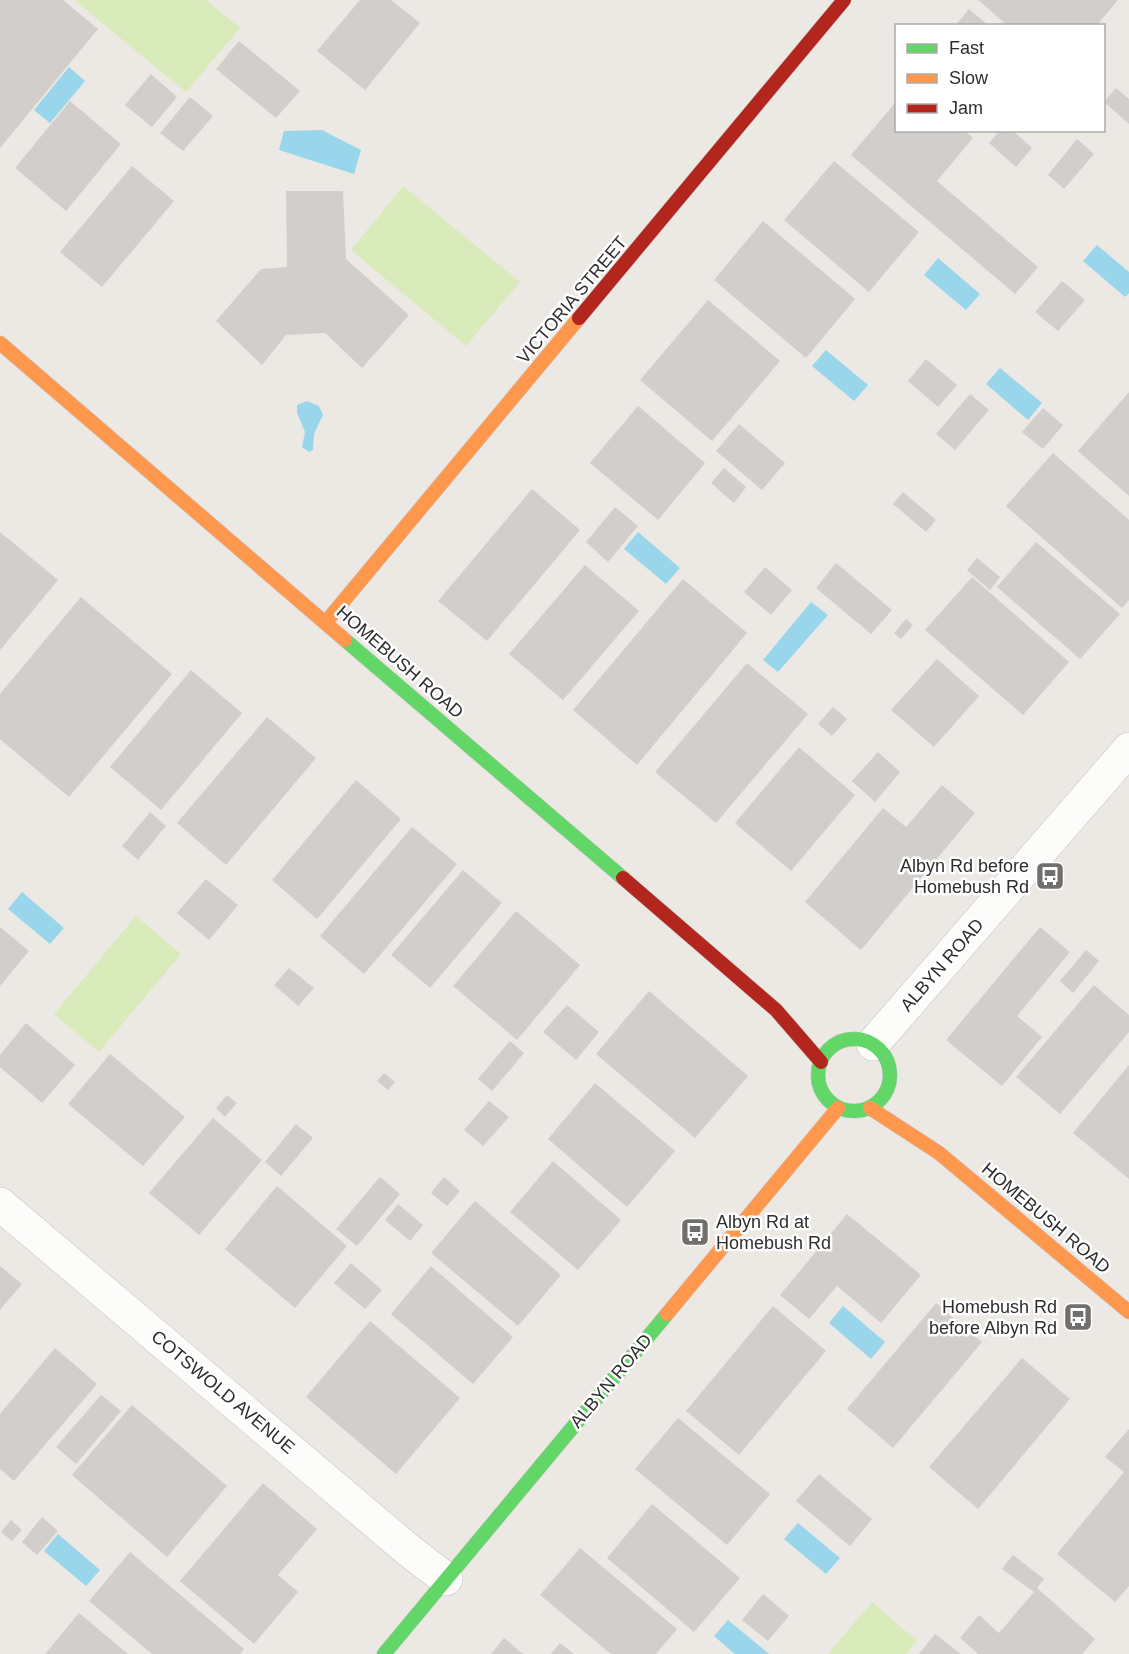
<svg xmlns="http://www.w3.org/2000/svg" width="1129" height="1654" viewBox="0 0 1129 1654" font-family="Arial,sans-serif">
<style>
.pitch{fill:#d9eabb}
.water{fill:#99d6ec}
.building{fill:#d1cecb}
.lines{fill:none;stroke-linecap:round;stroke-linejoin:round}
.street-casing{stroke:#c5c4c5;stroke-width:34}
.fast-casing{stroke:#c5c4c5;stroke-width:15}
.slow-casing{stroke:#c5c4c5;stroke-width:15}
.jam-casing{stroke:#c5c4c5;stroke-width:15}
.street{stroke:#fcfcfb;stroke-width:33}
.fast{stroke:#63d668;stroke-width:14}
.slow{stroke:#ff974d;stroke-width:14}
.jam{stroke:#b3261e;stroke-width:14}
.labels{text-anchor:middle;stroke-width:5;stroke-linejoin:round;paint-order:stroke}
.street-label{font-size:18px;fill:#2e2e2e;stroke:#fff}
.poi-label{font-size:18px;fill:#2e2e2e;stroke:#fff;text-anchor:end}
</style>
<rect width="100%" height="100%" fill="#ece8e4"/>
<path class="pitch" d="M74 0H206L240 28 186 92Z
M403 186 520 282 466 346 351 250Z
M136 916 181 954 99 1052 54 1014Z
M872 1602 917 1641 906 1654H828Z"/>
<path class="water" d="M69 67 85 81 50 123 34 110Z
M322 130 361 150 354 174 279 150 284 131Z
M1097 245 1129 272V293L1125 297 1083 261Z
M938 258 980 294 966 310 924 275Z
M826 350 868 385 854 401 812 366Z
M1000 368 1042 403 1028 420 986 384Z
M307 401 319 406 323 415 314 434 313 450 309 452 302 447 305 432 297 413V405Z
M638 532 680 568 666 584 624 549Z
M811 602 828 615 778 672 763 660Z
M22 892 64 928 50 944 8 909Z
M843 1306 885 1342 871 1359 829 1323Z
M798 1523 840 1558 826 1574 784 1539Z
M58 1534 100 1570 86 1586 44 1551Z
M728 1620 769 1654H735L714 1636Z"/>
<path class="building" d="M0 0H63L98 29 0 148Z
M360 0H391L420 23 365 90 317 51Z
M978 0H1118L1096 26H1008Z
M969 9 989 26H955Z
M239 41 300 91 276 118 216 69Z
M151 74 177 97 152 127 125 105Z
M1116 88 1129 99V124L1104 102Z
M190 97 213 116 183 151 160 133Z
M70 101 121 144 66 211 15 168Z
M896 102V130H964L973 138 937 181 1038 267 1015 294 851 155Z
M1000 130H1012L1032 148 1016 167 989 143Z
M1077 139 1094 154 1064 189 1048 175Z
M834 161 919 232 869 292 784 220Z
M132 166 174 201 102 287 60 252Z
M286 191H343L346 259 409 315 362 368 325 333 286 335 262 365 216 321 261 269 287 267Z
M763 221 855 299 806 358 714 280Z
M1062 281 1085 300 1058 331 1035 312Z
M708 300 780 361 712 441 640 380Z
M926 359 957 385 938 407 908 381Z
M1129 392V496L1078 451Z
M970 394 989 410 955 450 936 434Z
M638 406 705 463 658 520 590 463Z
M1043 408 1063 425 1043 449 1022 432Z
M739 424 785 463 762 490 716 451Z
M1053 453 1129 520V600L1122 608 1006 506Z
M724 468 746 487 734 503 711 483Z
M532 489 580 530 487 641 438 601Z
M903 492 936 520 926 532 893 504Z
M615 507 638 526 608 562 586 542Z
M0 532 58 580 0 650Z
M1036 542 1120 614 1080 659 997 587Z
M977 558 1000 577 990 590 967 570Z
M836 563 892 610 871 634 816 588Z
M585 565 639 611 563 700 509 654Z
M765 567 792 590 771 615 744 592Z
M972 577 1069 662 1023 715 925 630Z
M683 579 747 633 637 765 573 710Z
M81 597 172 674 69 797 0 739V694Z
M906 619 913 625 901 639 894 633Z
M937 659 979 696 934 747 891 710Z
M747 663 808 714 716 823 655 772Z
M191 670 242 713 161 810 110 767Z
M833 707 847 719 832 736 818 724Z
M267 717 316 758 226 865 177 823Z
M799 747 855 795 791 871 735 823Z
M878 752 900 772 875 802 852 781Z
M356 780 401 819 317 919 272 880Z
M942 785 975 813 861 950 805 902 883 808 906 827Z
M150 812 166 826 138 860 122 846Z
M412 827 457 864 364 974 320 936Z
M463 870 502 903 430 988 391 955Z
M206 879 238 905 209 940 177 913Z
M516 911 580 965 517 1040 453 986Z
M0 927 29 951 0 986Z
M1040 927 1070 952 1017 1016 1042 1037 1002 1086 946 1040Z
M1086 950 1099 961 1073 993 1060 981Z
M289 968 314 988 298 1006 274 985Z
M1094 985 1129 1015V1032L1060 1114 1016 1077Z
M649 991 748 1076 695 1138 596 1054Z
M567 1005 599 1032 576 1060 543 1032Z
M26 1023 75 1065 42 1103 0 1067V1055Z
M510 1041 524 1053 492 1091 478 1079Z
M110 1054 185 1117 143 1166 68 1104Z
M1129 1065V1179L1073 1133Z
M384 1073 395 1082 388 1090 377 1081Z
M595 1083 675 1151 627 1207 548 1139Z
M227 1095 237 1103 225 1117 216 1108Z
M489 1101 509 1117 483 1146 464 1130Z
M213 1118 262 1160 199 1235 149 1193Z
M296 1124 313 1138 281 1176 265 1162Z
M553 1161 621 1220 578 1270 510 1212Z
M380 1177 400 1194 357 1246 336 1229Z
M444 1177 460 1191 447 1206 431 1193Z
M277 1186 347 1246 295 1308 225 1249Z
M475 1201 561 1275 518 1326 431 1253Z
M398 1204 423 1225 410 1241 385 1220Z
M847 1214 921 1275 881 1323 837 1286 809 1319 780 1295Z
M351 1263 382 1290 365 1309 334 1283Z
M0 1266 22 1284 0 1310Z
M431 1266 513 1337 473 1384 391 1314Z
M936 1303 982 1342 893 1448 847 1409Z
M773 1306 826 1351 739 1455 686 1411Z
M370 1321 460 1398 396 1474 306 1397Z
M55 1348 97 1384 14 1481 0 1469V1414Z
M1022 1358 1070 1399 978 1509 929 1467Z
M101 1395 121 1411 76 1464 56 1447Z
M132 1405 227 1486 167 1557 72 1475Z
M678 1418 770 1494 727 1545 635 1469Z
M1129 1429V1586L1115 1602 1057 1554 1124 1472 1105 1457Z
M819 1474 872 1519 850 1546 796 1501Z
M263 1483 317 1529 278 1575 298 1592 254 1644 180 1581Z
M652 1504 740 1578 694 1632 607 1558Z
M42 1517 58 1531 37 1555 22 1542Z
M11 1520 22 1530 12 1541 1 1532Z
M580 1548 677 1629 656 1654H611L540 1595Z
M130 1552 244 1649 240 1654H152L89 1601Z
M1013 1555 1044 1579 1037 1588 1095 1639 1082 1654H978L960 1638 979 1615 999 1633 1034 1592 1002 1569Z
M763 1594 789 1616 768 1641 742 1620Z
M79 1613 128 1654H45Z
M935 1634 961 1654H919Z
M504 1638 523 1654H491Z
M560 1643 574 1654H551Z"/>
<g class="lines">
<g class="street-casing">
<path id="street" d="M873 1044 1129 749
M0 1204 407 1549 446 1579"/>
</g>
<g class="fast-casing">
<path id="fast" d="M345 640 623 878
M818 1075a36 36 0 1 1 72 0a36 36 0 1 1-72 0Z
M384 1654 667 1314"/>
</g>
<g class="slow-casing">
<path id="slow" d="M0 343 345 640
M326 622 579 318
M870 1108 939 1153 1129 1312
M667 1314 838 1108"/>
</g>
<g class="jam-casing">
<path id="jam" d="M579 318 844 0
M623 878 776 1010 821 1062"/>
</g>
<use href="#street" class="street"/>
<use href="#fast" class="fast"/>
<use href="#slow" class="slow"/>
<use href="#jam" class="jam"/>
</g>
<defs>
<g id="bus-square" transform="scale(1.5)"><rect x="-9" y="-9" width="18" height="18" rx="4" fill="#706f6e" stroke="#fff"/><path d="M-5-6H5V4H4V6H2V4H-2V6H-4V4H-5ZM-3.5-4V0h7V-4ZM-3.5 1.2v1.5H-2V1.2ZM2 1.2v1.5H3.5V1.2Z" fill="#fff"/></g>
</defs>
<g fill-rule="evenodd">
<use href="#bus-square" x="1050" y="876"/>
<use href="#bus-square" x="695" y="1232"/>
<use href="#bus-square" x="1078" y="1317"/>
</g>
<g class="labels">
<g class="street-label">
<text transform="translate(572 300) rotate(-50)" y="6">VICTORIA STREET</text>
<text transform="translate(400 662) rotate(41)" y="6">HOMEBUSH ROAD</text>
<text transform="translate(942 965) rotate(-49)" y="6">ALBYN ROAD</text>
<text transform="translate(1046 1218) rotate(40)" y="6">HOMEBUSH ROAD</text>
<text transform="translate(611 1381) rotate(-50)" y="6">ALBYN ROAD</text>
<text transform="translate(223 1392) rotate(40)" y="6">COTSWOLD AVENUE</text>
</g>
<g class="poi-label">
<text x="1029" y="872">Albyn Rd before<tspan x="1029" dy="21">Homebush Rd</tspan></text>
<text x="716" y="1228" text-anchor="start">Albyn Rd at<tspan x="716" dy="21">Homebush Rd</tspan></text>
<text x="1057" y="1313">Homebush Rd<tspan x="1057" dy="21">before Albyn Rd</tspan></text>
</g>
</g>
<rect x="895" y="24" width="210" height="108" fill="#ffffff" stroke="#ababab" stroke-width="1.5"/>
<rect x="907" y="44" width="30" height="9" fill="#63d668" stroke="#ababab" stroke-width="1.5"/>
<text x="949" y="54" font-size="18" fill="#2e2e2e">Fast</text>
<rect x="907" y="74" width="30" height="9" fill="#ff974d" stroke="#ababab" stroke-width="1.5"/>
<text x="949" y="84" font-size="18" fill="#2e2e2e">Slow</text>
<rect x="907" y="104" width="30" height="9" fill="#b3261e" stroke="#ababab" stroke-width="1.5"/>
<text x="949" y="114" font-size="18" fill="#2e2e2e">Jam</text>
</svg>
